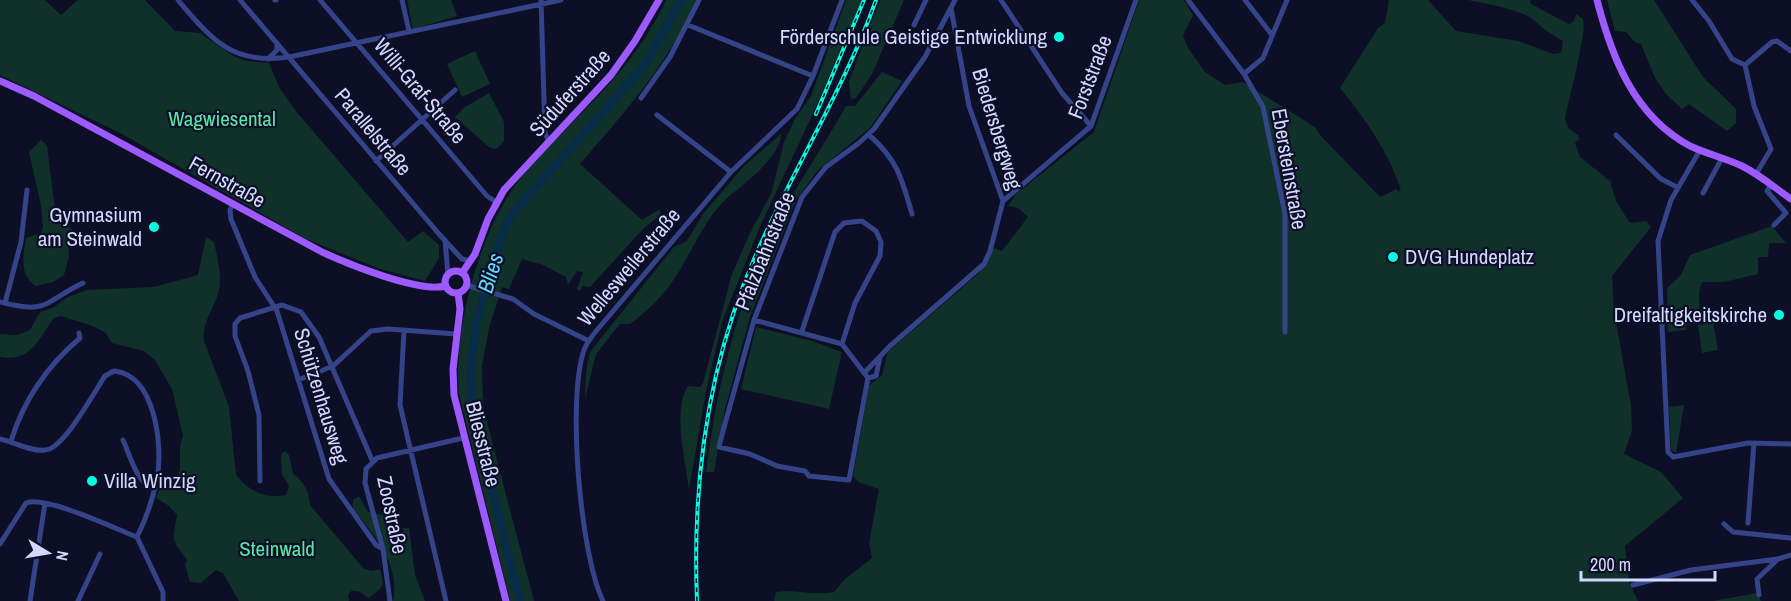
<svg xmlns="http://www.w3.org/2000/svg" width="1791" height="601" viewBox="0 0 1791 601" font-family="'Archivo Narrow',sans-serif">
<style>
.green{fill:#103129}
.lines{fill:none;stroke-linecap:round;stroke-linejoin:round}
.river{stroke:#062c47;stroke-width:8}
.minor{stroke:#354489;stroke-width:5}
.major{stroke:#9d5aff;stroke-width:7}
.rail-casing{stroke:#00fee0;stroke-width:4}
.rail{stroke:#0d0f27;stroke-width:1.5;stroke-dasharray:4.5;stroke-linecap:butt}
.poi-dot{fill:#00fee0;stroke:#0d0f27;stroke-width:2}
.labels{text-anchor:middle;stroke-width:4.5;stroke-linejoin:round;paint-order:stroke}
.poi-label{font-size:21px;fill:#d3d8ff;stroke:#0d0f27;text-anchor:end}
.street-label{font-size:21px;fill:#d3d8ff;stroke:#0d0f27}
.park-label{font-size:21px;fill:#56e8a4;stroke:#0d0f27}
.water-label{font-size:22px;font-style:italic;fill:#61d9ff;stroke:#0d0f27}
</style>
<rect width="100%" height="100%" fill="#0d0f27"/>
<path class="green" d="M0 0H45L61 15 78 0H145L175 31 200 33 233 56 246 61 269 63 279 87 295 110 408 242 423 231 439 245V258L425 281 380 269 306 239 120 133 0 75Z
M407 0H451L457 16 413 29Z
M666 0H696C669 63 625 112 580 164L642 220 660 209V215L643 229 590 287 583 286 579 291 577 289 583 272 577 271 568 285 566 277 543 265 522 259 509 289 502 287 489 328 482 366 483 407 534 601H510L459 394C453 325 481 222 528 169 577 115 635 68 666 0Z
M846 0H862L810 120 761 224 723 319 706 391 689 490C686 463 672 410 688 386L700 387 703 383 732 274 750 233 771 194 784 142 795 119 811 96Z
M880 0H904L872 74 856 98 851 99 849 81Z
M1139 0H1184L1193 15 1183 35 1188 48 1205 72 1225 85 1243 82 1315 127 1320 135 1380 197 1397 189 1398 192 1401 190C1388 151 1366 120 1340 88L1378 28 1385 23 1389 0H1428L1456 31 1518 41 1553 54 1561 53 1563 41C1553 35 1544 30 1536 22 1523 9 1486 4 1468 0H1530L1531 4 1569 24 1574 21 1576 14 1583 19C1587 33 1569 98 1565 118L1568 128 1578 135 1579 139 1575 143 1580 157 1610 181 1616 201 1630 223 1646 221 1651 227 1612 276 1614 311 1631 406 1632 430 1624 454 1661 472 1683 498 1625 546 1629 582 1638 601H774L776 592C796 589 812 596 834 592L845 579 872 558 869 543 879 489 858 482 853 476 869 386 882 375 888 352 978 274 994 248 1002 251 1028 217 1018 208 1008 206 1016 194 1094 132Z
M1607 0H1654L1703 77 1736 109V123L1727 131 1689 104 1682 109 1666 94 1655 78 1641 44 1635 42 1626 32 1615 31Z
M475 51 490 84 462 97 447 64Z
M882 72 902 81 870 128 818 170 796 200 750 317 725 409 714 472H706C717 384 738 298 779 219 799 181 825 144 846 106H855Z
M489 93 504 122V141L497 149 490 148 455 117 465 107Z
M781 134C781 155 748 181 733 193 703 216 690 260 667 289 657 302 643 314 630 324H620L596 354 585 399 586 371 590 352 674 247 687 241 703 214 744 166Z
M41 140 47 146 55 209 60 220 78 234 77 239 68 244 69 256 64 275 53 282 36 286C19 276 23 255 26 238L41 233 43 227 41 205 29 152Z
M1772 226 1786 243H1769L1768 257H1758V274L1724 282H1702L1699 291V323L1686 325V330L1668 332 1667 288 1681 275 1690 255Z
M206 237 214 242C217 257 222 274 219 290 215 309 202 320 204 341L229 407 236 475C250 492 265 499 286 495L289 486 282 474 281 454 285 451 289 455 293 474C304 481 309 492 310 505L364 569 373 571 380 569 383 583 381 588 369 598 358 591H351L348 595 349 601H239L223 573 216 570 201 583 190 582 185 565 187 560C171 538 172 543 177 515L169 506 156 498 160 487 174 490 180 469V446L183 435 172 389 155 360 144 351 112 343 105 332 90 325 61 316 54 318C37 341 31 362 0 357V334L17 335 30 330 40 312 52 308 68 297 87 290 154 287 198 275Z
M1713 322 1718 350 1702 353 1698 325Z
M756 327 812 341 842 352 829 409 741 389Z
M1684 405 1676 453 1674 452 1671 449 1669 407Z
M359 496 368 512 383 515 397 542 400 544 403 541V528H409L415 575 425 601H393C401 565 374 535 353 509V500Z
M1757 593 1761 601H1713Z"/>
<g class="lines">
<path class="river" d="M520 601 474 417 470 372 477 319 503 232 512 214 645 65 681 0"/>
<path class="minor" d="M178 0C212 40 232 65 289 57L561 0
M240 0 439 234 462 259 470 261
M275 0H276
M320 0 487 196 496 202
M402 0 409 31
M541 0 545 133 549 142
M1001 0 1062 93 1091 126
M1188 0 1244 74 1263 107 1285 214V332
M1245 0 1272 35
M1692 0 1709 21 1732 59 1745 65
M688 25 813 76
M914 25 926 0
M268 59 277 50V43
M1745 65 1754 106 1771 149 1756 174
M1745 65 1772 42 1777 41 1791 51
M1244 74 1263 58 1287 0
M641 98 670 57 699 0
M657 115 731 172
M869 135C897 159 902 179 912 214
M1616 135 1661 179 1677 187
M1700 150 1671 200 1658 241 1668 452 1673 457 1748 443 1791 444
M376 161 455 90
M1771 185 1767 191 1786 213 1774 225
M1703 193 1722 158
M1003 201 1091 126 1136 0
M233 204 230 210 231 219 255 277 277 311 329 479 376 545 383 549
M445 240 448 275
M466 285 513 299 534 314 589 341
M0 302C49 315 43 302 83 283
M5 303 21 242 27 190
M754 320 842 344 868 378 849 480 809 476 805 471 777 466 750 454 719 447 723 431 754 320 802 197 826 167 859 143 874 129 925 57 955 0
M404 330 400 405 446 601
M802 331 835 232 844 223 862 221 876 231 881 242 880 256 855 303 842 344
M865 372 890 346 984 264 990 251 1003 201 969 106 951 8
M868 378 876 376 880 357
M298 380 333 366 371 331 388 329 456 334
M0 439C14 442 31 452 45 450 64 449 94 392 105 376L114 371C156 375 163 447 157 479 153 498 146 519 137 537
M123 440C130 455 137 485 155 489
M11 441C24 399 47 366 80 338L79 333
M260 481 259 415 248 371 235 336V324L240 318 282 305 301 312 319 337 372 460
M1748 523 1754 443
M1724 524 1733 532 1791 538
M0 544 26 503C45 495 116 529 137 537L163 592V601
M1633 585 1691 570 1778 559 1791 555
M1759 595 1757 579 1778 559
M30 601 45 503
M78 601 100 554
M390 601 383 549 365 483 366 469 377 458 463 438
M603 601C580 554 567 399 584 350 587 342 592 336 597 330L731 172 797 109 813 76 842 0"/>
<path class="major" d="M1597 0C1612 58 1634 116 1690 146 1707 154 1725 158 1742 166 1760 175 1775 188 1791 199
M0 81 34 96 322 252C348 264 419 293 445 286
M445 282a11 11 0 1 1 22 0a11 11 0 1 1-22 0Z
M462 273 475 254 488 219 504 190 611 75 635 41 659 0
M458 293 460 309 453 369 454 395 506 601"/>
<g class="rail-casing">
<path id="rail" d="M816 114 864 0
M697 601C692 481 708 361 758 250 795 166 845 87 876 0"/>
</g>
<use href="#rail" class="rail"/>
</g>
<g class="poi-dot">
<circle cx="1059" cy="37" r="6"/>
<circle cx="154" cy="227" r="6"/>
<circle cx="1393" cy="257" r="6"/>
<circle cx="1779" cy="315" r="6"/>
<circle cx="92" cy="481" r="6"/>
</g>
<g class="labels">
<g class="poi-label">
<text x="1047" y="44">Förderschule Geistige Entwicklung</text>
<text x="142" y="222">Gymnasium<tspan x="142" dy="24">am Steinwald</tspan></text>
<text x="1405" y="264" text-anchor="start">DVG Hundeplatz</text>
<text x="1767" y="322">Dreifaltigkeitskirche</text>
<text x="104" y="488" text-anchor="start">Villa Winzig</text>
</g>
<g class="street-label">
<text transform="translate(1090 77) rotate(-69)" y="7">Forststraße</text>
<text transform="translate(420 91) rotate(50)" y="7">Willi-Graf-Straße</text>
<text transform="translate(570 93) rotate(-48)" y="7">Süduferstraße</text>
<text transform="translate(997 129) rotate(73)" y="7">Biedersbergweg</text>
<text transform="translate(373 132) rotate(50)" y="7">Parallelstraße</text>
<text transform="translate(1289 169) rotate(80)" y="7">Ebersteinstraße</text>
<text transform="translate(227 182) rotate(29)" y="7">Fernstraße</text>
<text transform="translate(765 251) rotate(-68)" y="7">Pfalzbahnstraße</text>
<text transform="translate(629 267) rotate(-50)" y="7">Wellesweilerstraße</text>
<text transform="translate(321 396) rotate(73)" y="7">Schützenhausweg</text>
<text transform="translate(483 444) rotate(76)" y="7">Bliesstraße</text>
<text transform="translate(392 515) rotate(78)" y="7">Zoostraße</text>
</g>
<g class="park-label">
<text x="222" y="126">Wagwiesental</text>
<text x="277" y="556">Steinwald</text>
</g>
<g class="water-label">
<text transform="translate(490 273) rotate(-73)" y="8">Blies</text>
</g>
</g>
<g transform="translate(48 553) rotate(101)" stroke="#0d0f27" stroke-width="4.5" paint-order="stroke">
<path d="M0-4.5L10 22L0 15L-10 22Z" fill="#d3d8ff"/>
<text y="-9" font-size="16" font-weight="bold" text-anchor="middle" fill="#d3d8ff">N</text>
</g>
<path d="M1581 571v9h134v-9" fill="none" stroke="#d3d8ff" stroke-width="3"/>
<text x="1590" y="571" font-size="18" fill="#d3d8ff" stroke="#0d0f27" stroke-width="4.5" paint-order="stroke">200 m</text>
</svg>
